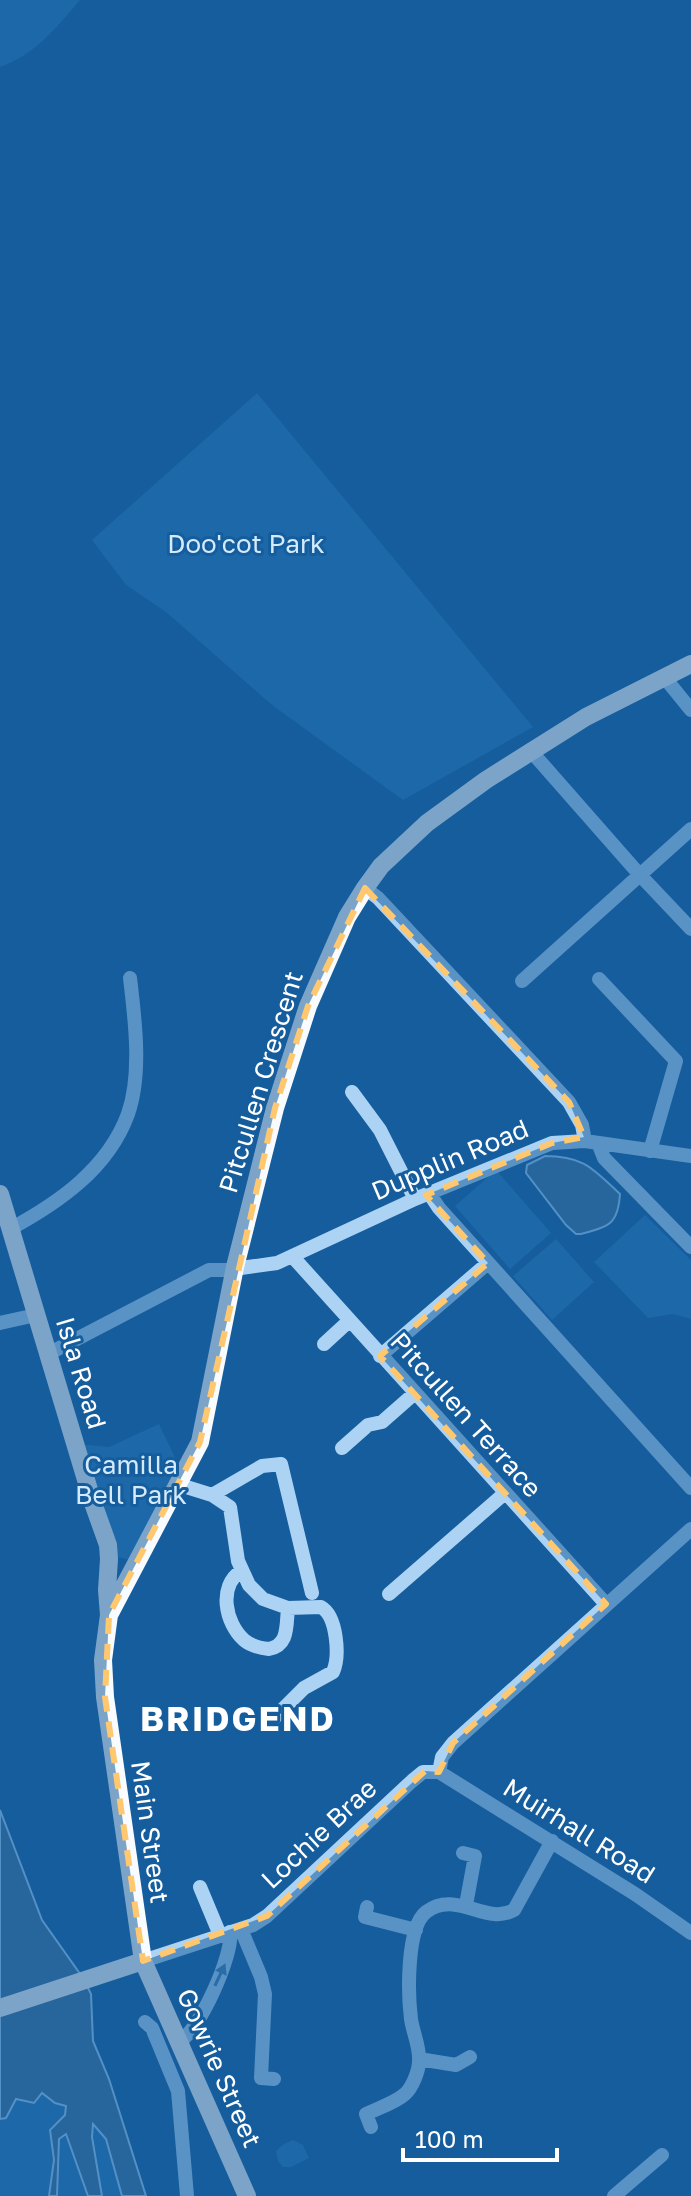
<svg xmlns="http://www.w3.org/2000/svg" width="691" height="2196" viewBox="0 0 691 2196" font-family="'Golos Text',sans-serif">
	<rect width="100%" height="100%" fill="#155d9d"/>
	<path fill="#2476b9" d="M 0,0 L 80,0 C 57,27 35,55 0,67 Z
		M 257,393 L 533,727 L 403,800 L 272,705 L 166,612 L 126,585 L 92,540 Z
		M 496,1170 L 551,1233 L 510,1269 L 455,1206 Z
		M 645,1215 L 691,1260 L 691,1319 L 673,1314 L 648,1318 L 594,1262 Z
		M 556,1239 L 594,1282 L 552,1320 L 513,1276 Z
		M 159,1424 L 180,1468 L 130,1560 L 114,1556 L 79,1444 L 109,1447 Z
		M 42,2093 L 55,2103 L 66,2106 L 65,2115 L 50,2130 L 54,2174 L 49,2196 L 0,2196 L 0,2119 L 6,2118 L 16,2099 L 25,2100 Z
		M 92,2123 L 106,2139 L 122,2196 L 102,2196 L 92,2137 Z
		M 67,2134 L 88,2196 L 57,2196 L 59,2138 Z
		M 293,2140 L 303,2145 L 309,2158 L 291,2167 L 283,2167 L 278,2161 L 276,2151 L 284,2144 Z"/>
	<path fill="#3d709d" stroke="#9ecff6" stroke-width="2" d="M 545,1156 C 584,1156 593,1169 620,1194 C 618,1224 610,1226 581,1234 L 576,1234 L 566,1225 L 526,1173 L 527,1165 Z
		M 0,1810 L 42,1920 L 83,1978 L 91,1994 L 93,2041 L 109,2079 L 146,2196 L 122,2196 L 106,2139 L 93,2124 L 92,2137 L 102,2196 L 88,2196 L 66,2134 L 59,2139 L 57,2196 L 49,2196 L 54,2160 L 50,2130 L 65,2115 L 66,2106 L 55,2103 L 42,2093 L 34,2103 L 16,2099 L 6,2118 L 0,2119 Z"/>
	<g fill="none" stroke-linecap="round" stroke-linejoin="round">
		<path stroke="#acd3f3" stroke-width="14" d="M 665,678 L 691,710
			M 530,750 L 639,874 L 691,929
			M 365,888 L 378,898 L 569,1102 L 582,1125 L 585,1141
			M 599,979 L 676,1061 L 650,1151
			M 522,981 L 691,829
			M 352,1092 L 380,1130 L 415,1199
			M 598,1143 L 604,1158 L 691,1247
			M 429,1193 L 439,1208 L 691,1488
			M 10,1229 C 58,1203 108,1169 128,1114 C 142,1074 135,1020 130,978
			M 292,1256 L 606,1604
			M 0,1323 L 36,1315
			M 324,1344 L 349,1321
			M 48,1354 L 209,1270 L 227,1270 L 277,1263 L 415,1199 L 552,1143 L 585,1141 L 691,1156
			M 380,1356 L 488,1263
			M 342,1448 L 368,1425 L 382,1422 L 415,1393
			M 180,1485 L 212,1495 L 230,1507 L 238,1561 L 249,1585 L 263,1599 L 288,1608 L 321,1607 C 337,1616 340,1656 333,1672 L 304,1688 L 271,1721
			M 212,1495 L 262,1466 L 281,1464 L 312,1593
			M 241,1571 C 218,1586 225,1623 244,1640 C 251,1646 260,1648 269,1649 C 289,1645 286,1626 288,1608
			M 389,1594 L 505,1493
			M 439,1772 L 442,1757 L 453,1743 L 691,1529
			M 439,1772 L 635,1894 L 691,1933
			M 463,1853 L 475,1856 L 466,1905
			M 200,1887 L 220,1935
			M 367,1907 L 365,1917 L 416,1930
			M 241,1929 L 261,1977 L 265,1994 L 261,2078 L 274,2079
			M 143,1961 L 253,1925 L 267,1916 L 412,1781 L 423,1772 L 439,1772
			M 145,2022 L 152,2028 L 178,2091 L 187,2196
			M 180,2041 C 199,2031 234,1954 230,1932
			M 419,2059 L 456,2065 L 470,2057
			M 371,2127 L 366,2114 C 378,2108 395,2103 405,2094 C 412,2088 419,2071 419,2061 C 420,2047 413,2033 411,2019 C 408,1995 406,1928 426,1912 C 456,1889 486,1926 514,1910 L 552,1841
			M 614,2196 L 662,2155"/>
		<path stroke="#f8fbff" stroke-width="18" d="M 0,1194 L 93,1503 L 108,1545 L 109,1559 L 107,1590 L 109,1615 L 103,1660 L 105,1697 L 143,1961 L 247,2196
			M 109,1615 L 200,1442 L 235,1267 L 275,1108 L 308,1006 L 347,917 L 365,888 L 381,866 L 427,823 L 486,780 L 586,717 L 691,664
			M 0,2008 L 143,1961"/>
	</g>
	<defs><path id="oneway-solid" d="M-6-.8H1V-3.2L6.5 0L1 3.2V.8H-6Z" transform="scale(2)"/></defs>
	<use fill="#4280b7" href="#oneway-solid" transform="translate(220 1975) rotate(-65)"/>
	<path d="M0 0H691V2196H0ZM 365,888 L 569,1102 L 584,1137 L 552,1143 L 426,1195 L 488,1263 L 380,1356 L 606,1604 L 453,1743 L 439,1772 L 425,1771 L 267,1916 L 143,1961 L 105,1697 L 109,1615 L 200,1442 L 275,1108 L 308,1006 Z" fill="#155d9d" fill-opacity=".55" fill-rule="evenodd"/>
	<path fill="none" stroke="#ffc76e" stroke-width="6" stroke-dasharray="16 10" stroke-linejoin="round" d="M 365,888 L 569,1102 L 584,1137 L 552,1143 L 426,1195 L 488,1263 L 380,1356 L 606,1604 L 453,1743 L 439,1772 L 425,1771 L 267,1916 L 143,1961 L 105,1697 L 109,1615 L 200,1442 L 275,1108 L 308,1006 Z"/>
	<g text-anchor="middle" stroke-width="6" stroke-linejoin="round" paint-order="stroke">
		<g font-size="26" fill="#d4eafd" stroke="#155d9d">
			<text x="246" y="553">Doo'cot Park</text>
			<text x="131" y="1474">Camilla<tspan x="131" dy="30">Bell Park</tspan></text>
		</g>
		<g font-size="26" fill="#fff" stroke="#155d9d">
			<text transform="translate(261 1082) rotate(-73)" y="9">Pitcullen Crescent</text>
			<text transform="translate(450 1160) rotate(-23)" y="9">Dupplin Road</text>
			<text transform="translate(81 1373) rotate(73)" y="9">Isla Road</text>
			<text transform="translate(466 1415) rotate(48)" y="9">Pitcullen Terrace</text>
			<text transform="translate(579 1831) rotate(32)" y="9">Muirhall Road</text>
			<text transform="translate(150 1832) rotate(82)" y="9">Main Street</text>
			<text transform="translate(319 1834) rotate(-43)" y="9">Lochie Brae</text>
			<text transform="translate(219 2068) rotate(66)" y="9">Gowrie Street</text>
		</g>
		<g font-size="34" font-weight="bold" letter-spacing="2" fill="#fff" stroke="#155d9d">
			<text x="238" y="1731">BRIDGEND</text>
		</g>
	</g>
	<path d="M403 2148v12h154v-12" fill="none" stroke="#ffffff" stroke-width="4"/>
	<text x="415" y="2148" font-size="24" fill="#ffffff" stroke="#155d9d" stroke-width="6" paint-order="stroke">100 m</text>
</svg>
